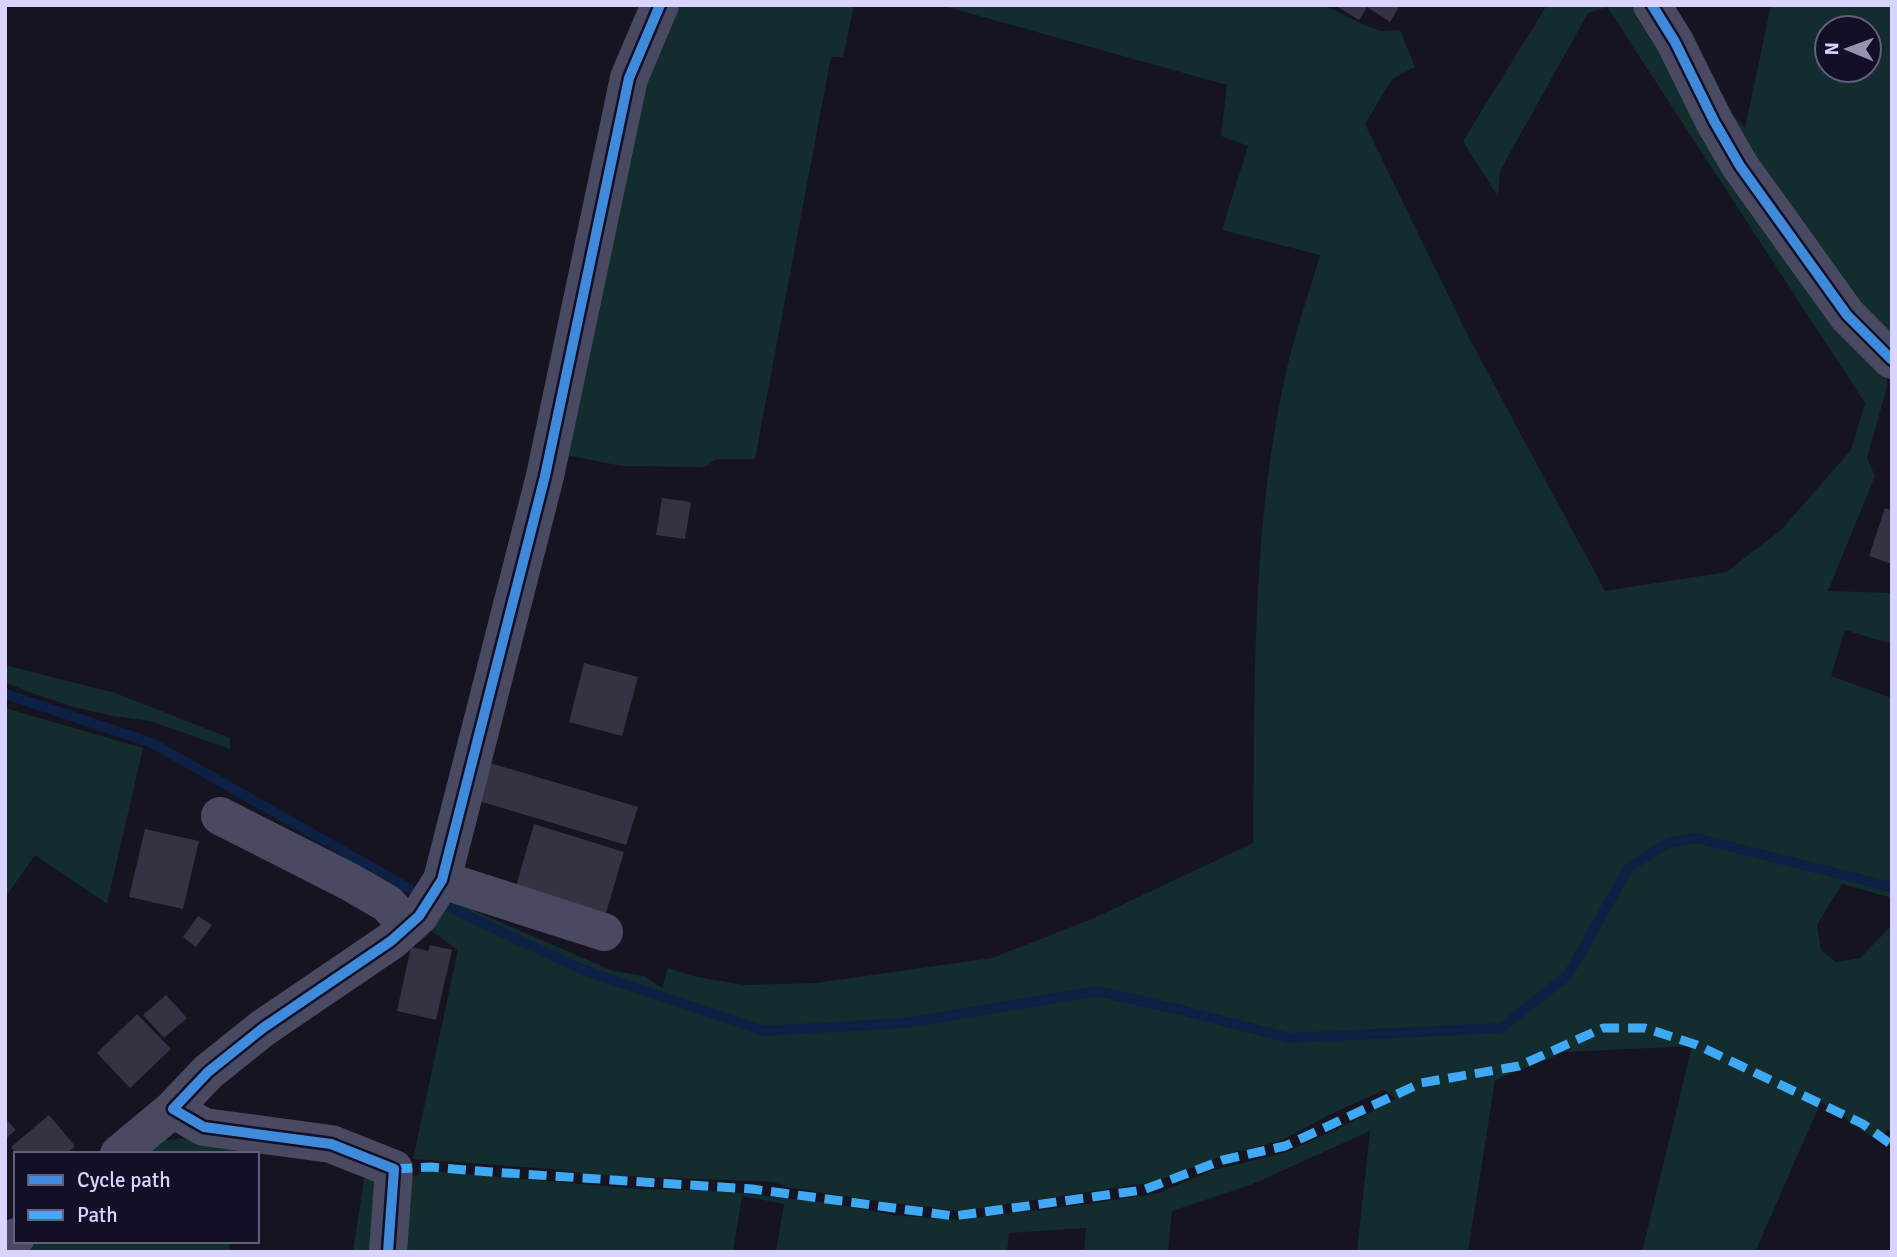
<svg xmlns="http://www.w3.org/2000/svg" width="1897" height="1257" viewBox="0 0 1897 1257" font-family="Signika,sans-serif">
	<rect width="100%" height="100%" fill="#161421"/>
	<path fill="#132c2d" fill-rule="evenodd" d="M 670,5 L 854,5 L 843,57 L 831,57 L 755,459 L 717,459 L 705,467 L 622,466 L 565,455 L 622,146 Z
		M 940,5 L 1326,6 L 1362,24 L 1381,31 L 1400,30 L 1415,67 L 1392,79 L 1365,124 L 1467,334 L 1605,591 L 1726,572 L 1781,530 L 1851,450 L 1865,403 L 1607,7 L 1588,13 L 1500,171 L 1498,197 L 1463,141 L 1547,5 L 1641,5 L 1887,367 L 1887,387 L 1867,458 L 1875,476 L 1828,591 L 1892,593 L 1892,644 L 1845,630 L 1831,676 L 1892,698 L 1892,898 L 1842,884 L 1817,925 L 1821,950 L 1836,962 L 1860,958 L 1892,925 L 1892,1133 L 1887,1129 L 1879,1142 L 1821,1102 L 1755,1252 L 1642,1252 L 1692,1046 L 1565,1052 L 1495,1080 L 1468,1252 L 1357,1252 L 1370,1131 L 1253,1184 L 1172,1211 L 1168,1252 L 1084,1252 L 1086,1228 L 1009,1233 L 1007,1252 L 776,1252 L 784,1204 L 742,1196 L 733,1252 L 401,1252 L 410,1178 L 427,1171 L 640,1189 L 721,1191 L 829,1203 L 894,1215 L 958,1220 L 1088,1204 L 1159,1193 L 1213,1170 L 1284,1153 L 1331,1132 L 1396,1099 L 1384,1090 L 1331,1114 L 1280,1141 L 1224,1155 L 1177,1174 L 1147,1183 L 961,1211 L 869,1200 L 786,1187 L 774,1182 L 597,1175 L 551,1169 L 413,1159 L 458,950 L 430,930 L 453,893 L 477,912 L 613,971 L 644,976 L 662,988 L 668,968 L 697,977 L 745,985 L 816,983 L 992,958 L 1092,919 L 1253,843 C 1255,685 1251,523 1287,368 C 1296,330 1309,293 1320,255 L 1222,230 L 1248,146 L 1221,136 L 1227,85 Z
		M 1674,5 L 1734,116 L 1745,128 L 1771,5 L 1892,5 L 1892,346 L 1746,156 ZM 1827,28 L 1869,28 L 1869,70 L 1827,70 Z
		M 5,665 L 115,693 L 230,738 L 230,749 L 150,721 L 113,716 L 77,708 L 26,691 L 5,682 Z
		M 5,708 L 143,748 L 107,904 L 35,855 L 5,898 Z
		M 190,1138 L 240,1149 L 239,1154 L 135,1154 L 153,1141 Z
		M 365,1172 L 375,1181 L 381,1252 L 353,1252 Z
		M 25,1241 L 230,1241 L 229,1252 L 12,1252 Z"/>
	<g fill="none" stroke-linecap="round" stroke-linejoin="round">
		<path stroke="#0d2144" stroke-width="10" d="M 5,694 L 152,743 L 414,891 L 581,969 L 763,1031 L 904,1023 L 1096,991 L 1181,1010 L 1289,1038 L 1501,1028 L 1568,975 L 1629,867 L 1668,843 L 1696,838 L 1892,887"/>
	</g>
	<path fill="#343243" d="M 1340,5 L 1400,5 L 1390,22 L 1367,7 L 1359,20 L 1338,7 Z
		M 662,498 L 691,502 L 685,539 L 656,535 Z
		M 1885,508 L 1892,511 L 1892,564 L 1869,556 Z
		M 584,663 L 638,677 L 622,736 L 569,722 Z
		M 490,763 L 638,807 L 626,845 L 479,801 Z
		M 534,824 L 624,852 L 606,913 L 516,886 Z
		M 145,829 L 199,841 L 183,909 L 129,897 Z
		M 198,916 L 212,925 L 196,947 L 183,937 Z
		M 430,945 L 452,950 L 436,1020 L 397,1011 L 411,947 L 428,951 Z
		M 166,995 L 187,1018 L 164,1038 L 143,1015 Z
		M 137,1014 L 171,1049 L 130,1088 L 97,1053 Z
		M 49,1115 L 75,1146 L 66,1154 L 17,1154 L 11,1147 Z
		M 5,1118 L 16,1130 L 5,1139 Z"/>
	<g fill="none" stroke-linecap="round" stroke-linejoin="round">
		<path stroke="#4a4962" stroke-width="38" d="M 1652,5 L 1675,42 L 1714,121 L 1740,166 L 1847,315 L 1892,360
			M 220,816 L 350,882 L 388,904 L 407,926
			M 442,880 L 604,932
			M 119,1154 L 173,1109
			M 5,1246 L 16,1237
			M 388,1252 L 394,1169 L 331,1144 L 204,1127 L 173,1109 L 208,1072 L 263,1028 L 391,941 L 419,916 L 442,880 L 545,476 L 629,78 L 660,5"/>
		<path stroke="#3fa9f5" stroke-width="9" stroke-dasharray="18 9" stroke-linecap="butt" d="M 394,1169 L 431,1167 L 491,1172 L 752,1189 L 954,1216 L 1143,1190 L 1223,1160 L 1285,1146 L 1421,1083 L 1519,1066 L 1603,1028 L 1645,1028 L 1697,1045 L 1863,1124 L 1892,1145"/>
		<defs>
			<path id="cycleway" d="M 1652,5 L 1675,42 L 1714,121 L 1740,166 L 1847,315 L 1892,360
				M 388,1252 L 394,1169 L 331,1144 L 204,1127 L 173,1109 L 208,1072 L 263,1028 L 391,941 L 419,916 L 442,880 L 545,476 L 629,78 L 660,5"/>
		</defs>
		<use href="#cycleway" stroke="#130f26" stroke-width="15"/>
		<use href="#cycleway" stroke="#408adc" stroke-width="10"/>
	</g>
	<rect width="1897" height="1257" fill="none" stroke="#d9d4ff" stroke-width="14"/>
	<rect x="14" y="1152" width="245" height="91" fill="#130f26" stroke="#625e7d" stroke-width="2"/>
	<rect x="28" y="1175" width="35" height="10" fill="#408adc" stroke="#625e7d" stroke-width="2"/>
	<text x="77" y="1187" font-size="21" fill="#d9d4ff">Cycle path</text>
	<rect x="28" y="1210" width="35" height="10" fill="#3fa9f5" stroke="#625e7d" stroke-width="2"/>
	<text x="77" y="1222" font-size="21" fill="#d9d4ff">Path</text>
	<g transform="translate(1848 49) rotate(271)"><circle r="33" fill="#130f26" stroke="#625e7d" stroke-width="2"/>
	<path d="M0-5L12 26L0 18L-12 26Z" fill="#9591b1"/>
	<text y="-10" font-size="19" font-weight="bold" text-anchor="middle" fill="#d9d4ff">N</text>
	</g>
</svg>
